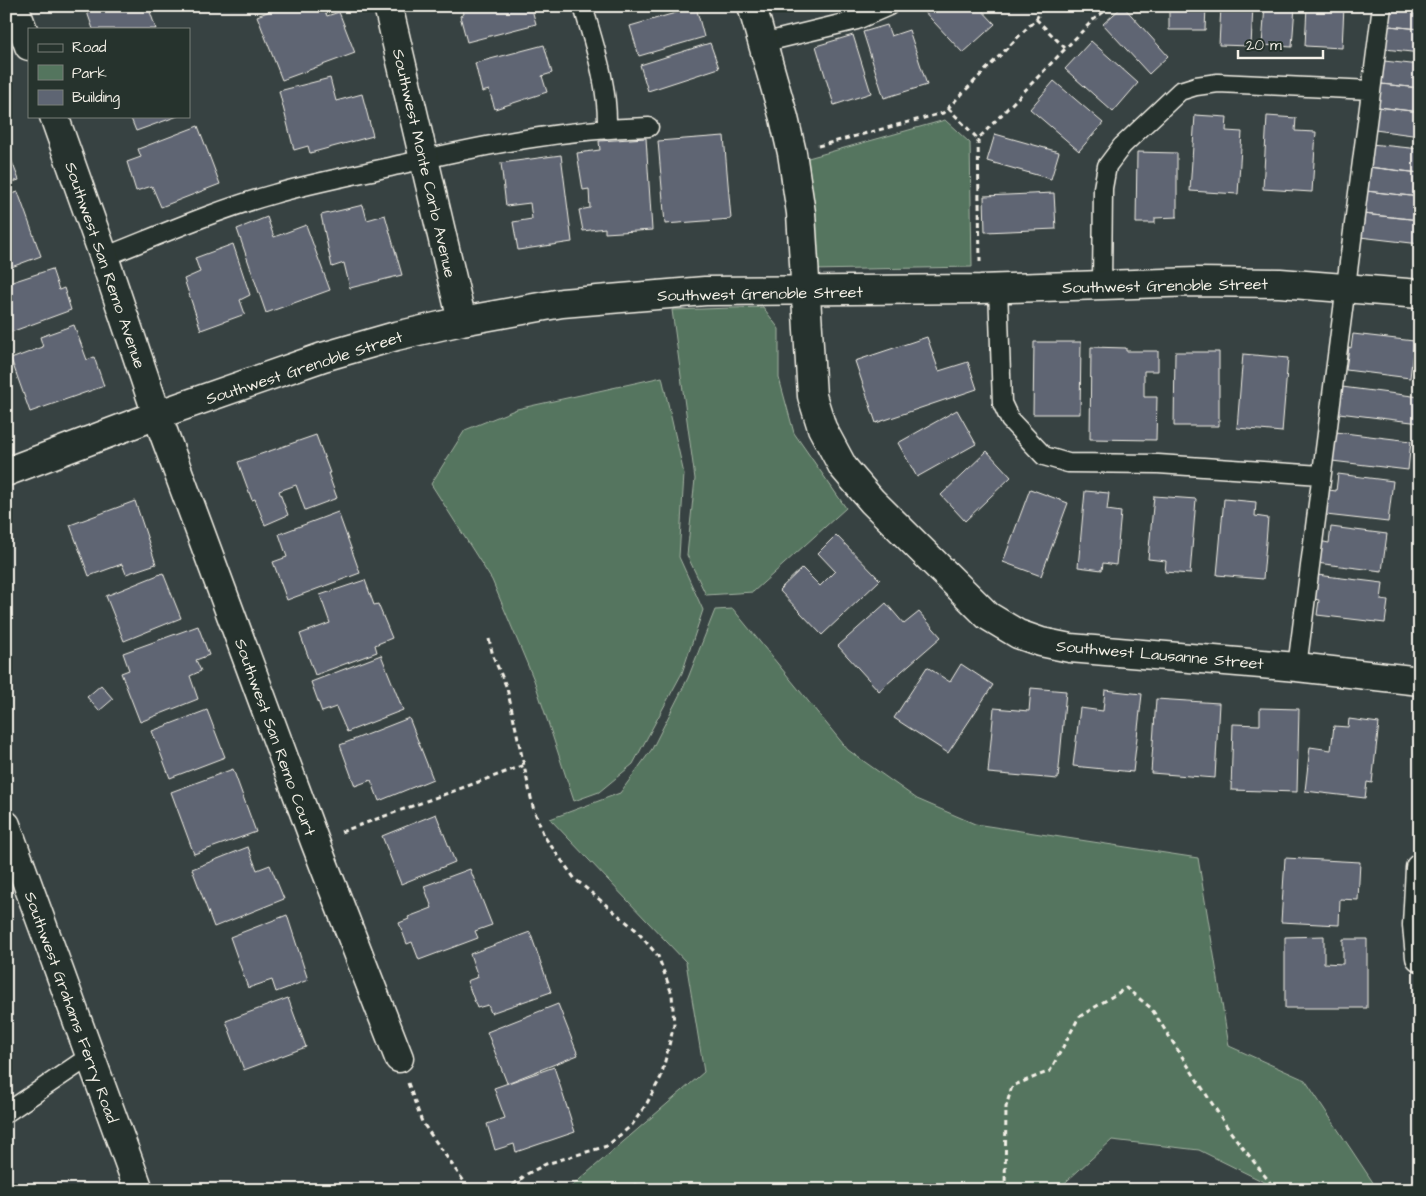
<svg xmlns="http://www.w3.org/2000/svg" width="1426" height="1196" viewBox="0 0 1426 1196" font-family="'Architects Daughter',sans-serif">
	<rect width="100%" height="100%" fill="#374242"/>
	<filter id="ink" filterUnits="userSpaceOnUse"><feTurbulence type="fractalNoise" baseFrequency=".02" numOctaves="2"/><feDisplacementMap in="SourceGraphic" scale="10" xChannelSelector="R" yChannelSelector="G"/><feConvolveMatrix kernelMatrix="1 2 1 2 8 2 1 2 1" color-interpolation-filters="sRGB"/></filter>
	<g filter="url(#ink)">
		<path fill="#54755e" stroke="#a4b3a3" d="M 945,120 L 970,143 L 972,267 L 811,270 L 801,160 Z
			M 763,307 L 779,329 L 779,378 L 794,433 L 846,508 L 753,592 L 706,595 L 687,555 L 695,479 L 672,310 Z
			M 662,377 L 684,474 L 679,557 L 703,610 L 682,673 L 633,764 L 599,792 L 574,801 L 534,680 L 492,580 L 431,484 L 465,430 L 517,409 Z
			M 733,609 L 848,750 L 917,799 L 975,824 L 1198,858 L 1229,1046 L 1305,1080 L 1378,1190 L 1273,1190 L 1270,1185 L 1199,1150 L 1112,1140 L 1057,1190 L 559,1190 L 572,1186 L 704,1072 L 686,962 L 550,819 L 620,793 L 652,749 L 688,678 L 715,610 Z"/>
		<path fill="#5e6573" stroke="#f4f1e8" d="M 94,6 L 148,6 L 156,29 L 93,29 L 86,9 Z
			M 283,6 L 323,6 L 327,16 L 339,12 L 355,53 L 282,80 L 257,16 Z
			M 462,6 L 531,6 L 536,24 L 467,42 L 460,16 L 464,14 Z
			M 623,6 L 647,6 L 625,12 Z
			M 919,6 L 978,6 L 995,24 L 963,53 Z
			M 1123,6 L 1168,56 L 1149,74 L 1103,24 Z
			M 1169,6 L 1206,6 L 1205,30 L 1169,30 Z
			M 1221,6 L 1253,6 L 1251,46 L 1219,45 Z
			M 1265,6 L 1295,6 L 1292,47 L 1262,45 Z
			M 1307,6 L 1344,6 L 1342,48 L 1305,46 Z
			M 1391,6 L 1420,6 L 1420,29 L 1389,26 Z
			M 696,7 L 704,37 L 639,56 L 630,26 Z
			M 887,25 L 891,36 L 909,30 L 927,85 L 884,98 L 863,32 Z
			M 1389,26 L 1420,29 L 1420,53 L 1385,49 Z
			M 853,35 L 871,93 L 834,105 L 816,46 Z
			M 1091,41 L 1138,83 L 1113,112 L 1065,69 Z
			M 710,43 L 719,68 L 648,91 L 640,65 Z
			M 544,45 L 552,73 L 542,76 L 547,92 L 495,109 L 489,90 L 482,92 L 475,63 Z
			M 1384,61 L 1420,65 L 1420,88 L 1381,84 Z
			M 330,78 L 336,101 L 362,94 L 373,136 L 310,153 L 308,146 L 294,150 L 279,91 Z
			M 1054,81 L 1103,123 L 1079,151 L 1030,109 Z
			M 1381,84 L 1420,88 L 1420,112 L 1378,107 Z
			M 1378,107 L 1420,112 L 1420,136 L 1375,130 Z
			M 1195,115 L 1227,117 L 1226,131 L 1242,132 L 1238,194 L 1190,191 Z
			M 130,116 L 178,116 L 136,131 Z
			M 1267,116 L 1296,118 L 1295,131 L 1316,132 L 1312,192 L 1263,189 Z
			M 198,126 L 220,184 L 161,207 L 152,186 L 136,191 L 127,162 L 141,157 L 138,149 Z
			M 995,134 L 1059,152 L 1051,179 L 987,161 Z
			M 724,136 L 731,219 L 665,224 L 658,141 Z
			M 646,138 L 652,230 L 605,233 L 605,228 L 583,231 L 579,210 L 590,208 L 589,189 L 583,190 L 577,153 L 600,150 L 599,141 Z
			M 1371,144 L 1420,149 L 1420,173 L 1368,167 Z
			M 6,146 L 19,180 L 6,184 Z
			M 1137,152 L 1177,153 L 1177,217 L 1155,218 L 1155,223 L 1136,223 Z
			M 561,155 L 572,242 L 518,250 L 513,222 L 532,219 L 530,203 L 506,206 L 501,163 Z
			M 1368,167 L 1420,173 L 1420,197 L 1366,191 Z
			M 1366,191 L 1420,197 L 1420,220 L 1363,214 Z
			M 18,192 L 41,256 L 6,269 L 6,196 Z
			M 1054,193 L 1056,229 L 985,232 L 984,196 Z
			M 363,205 L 367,220 L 385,215 L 402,275 L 350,288 L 344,263 L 332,267 L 321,215 Z
			M 1363,214 L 1420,220 L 1420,244 L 1360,237 Z
			M 267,217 L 274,237 L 306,225 L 330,290 L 266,313 L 237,229 Z
			M 233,244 L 250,295 L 240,300 L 245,314 L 201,330 L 184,279 L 200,272 L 195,258 Z
			M 52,269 L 59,290 L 64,288 L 71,310 L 11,332 L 6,317 L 6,284 Z
			M 74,325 L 87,360 L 94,357 L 104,386 L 30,412 L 11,359 L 43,347 L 40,337 Z
			M 1353,334 L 1414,341 L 1410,378 L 1346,370 L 1349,347 L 1351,348 Z
			M 927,337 L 939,371 L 968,362 L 977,389 L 876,423 L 855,361 Z
			M 1034,342 L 1081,342 L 1080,414 L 1033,414 Z
			M 1091,347 L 1126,348 L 1126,351 L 1158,351 L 1158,371 L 1144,371 L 1144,397 L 1157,397 L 1156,440 L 1090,439 Z
			M 1175,352 L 1219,352 L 1219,426 L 1174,426 Z
			M 1243,354 L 1288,358 L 1282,432 L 1237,428 Z
			M 1342,387 L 1420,397 L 1420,423 L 1339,413 Z
			M 957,410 L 976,444 L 917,477 L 898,443 Z
			M 1336,432 L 1411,441 L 1408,470 L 1332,461 Z
			M 316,435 L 330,473 L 328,473 L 337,498 L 305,510 L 296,485 L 279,491 L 288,515 L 265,525 L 255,499 L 252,500 L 238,462 Z
			M 987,451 L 1011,477 L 965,521 L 941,495 Z
			M 1338,474 L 1393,481 L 1388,522 L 1326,515 L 1329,490 L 1336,491 Z
			M 1030,489 L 1068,503 L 1041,576 L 1003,562 Z
			M 1085,491 L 1109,493 L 1107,510 L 1121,512 L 1116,565 L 1103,563 L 1102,570 L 1078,567 Z
			M 1154,496 L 1196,499 L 1190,574 L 1165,572 L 1166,561 L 1148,559 Z
			M 1224,499 L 1256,502 L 1255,516 L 1268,518 L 1263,579 L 1217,575 Z
			M 135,501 L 156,564 L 126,574 L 122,564 L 89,576 L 70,525 Z
			M 338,512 L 360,573 L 287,600 L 273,562 L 287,557 L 279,534 Z
			M 1331,527 L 1387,534 L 1382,571 L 1316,563 L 1319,541 L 1329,543 Z
			M 836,535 L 880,580 L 822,635 L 779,590 L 802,568 L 820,586 L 835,571 L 818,553 Z
			M 163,573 L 181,618 L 124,641 L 106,596 Z
			M 1317,575 L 1383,583 L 1381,600 L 1388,601 L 1385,623 L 1317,615 L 1319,600 L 1314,599 Z
			M 365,580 L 374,605 L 378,604 L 392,638 L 375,645 L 377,652 L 315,675 L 300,634 L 330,623 L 320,595 Z
			M 886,603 L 904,624 L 919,612 L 941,637 L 879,691 L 838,646 Z
			M 198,626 L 209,655 L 196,660 L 201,671 L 190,676 L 198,699 L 140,722 L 121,673 L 129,670 L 123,653 Z
			M 381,655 L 403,710 L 347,732 L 336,707 L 322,712 L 311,682 Z
			M 961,664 L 993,685 L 948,753 L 894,718 L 927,667 L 950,682 Z
			M 101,685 L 113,699 L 99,711 L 87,697 Z
			M 1031,688 L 1066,691 L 1058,779 L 988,773 L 994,708 L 1029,711 Z
			M 1105,690 L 1142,694 L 1133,772 L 1073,766 L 1080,708 L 1103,711 Z
			M 1156,699 L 1219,703 L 1215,778 L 1151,773 Z
			M 1260,708 L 1299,709 L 1297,792 L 1231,790 L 1233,724 L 1260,725 Z
			M 207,710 L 225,757 L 170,778 L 152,731 Z
			M 409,718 L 433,779 L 379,801 L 371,780 L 355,786 L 340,745 Z
			M 1349,719 L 1379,723 L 1372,783 L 1367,782 L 1365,798 L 1305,791 L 1310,747 L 1331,750 L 1334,726 L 1348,727 Z
			M 233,769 L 256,832 L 194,854 L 171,792 Z
			M 436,814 L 455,862 L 401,884 L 382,836 Z
			M 248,847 L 257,870 L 270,865 L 284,899 L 214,927 L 192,869 Z
			M 1285,858 L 1360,862 L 1358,900 L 1340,899 L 1339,925 L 1281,922 Z
			M 470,869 L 492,925 L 475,931 L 478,938 L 419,960 L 412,942 L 407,944 L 399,923 L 409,919 L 408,917 L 432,908 L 424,886 Z
			M 287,915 L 308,980 L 276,992 L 272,980 L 248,988 L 230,937 Z
			M 530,932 L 551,992 L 491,1013 L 488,1005 L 477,1008 L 467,981 L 478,977 L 470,954 Z
			M 1324,936 L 1324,963 L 1343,964 L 1343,939 L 1367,939 L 1367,1008 L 1285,1008 L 1285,937 Z
			M 288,998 L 306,1047 L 244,1070 L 226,1021 Z
			M 558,1004 L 578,1055 L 507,1083 L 487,1032 Z
			M 554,1067 L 575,1132 L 516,1152 L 514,1144 L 495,1150 L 487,1124 L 505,1118 L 494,1088 Z"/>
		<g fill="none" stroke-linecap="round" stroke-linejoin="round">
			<defs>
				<path id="lane" d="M 583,6 C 595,48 608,84 607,128
					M 762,43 L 857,20 L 889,6
					M 104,257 C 160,235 216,210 274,194 C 316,182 360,174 403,164 C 484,145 565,129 649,127
					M 1102,285 L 1103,188 L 1107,166 L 1122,146 L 1180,91 L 1196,86 L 1218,83 L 1371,90
					M 998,288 L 1002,403 L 1010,420 L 1044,456 L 1068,463 L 1158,464 L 1321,475
					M 1297,667 L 1382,6
					M 6,1113 L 90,1056"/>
				<path id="street" d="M 14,6 L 29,46
					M 388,6 L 462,321
					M 752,6 L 784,118 L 792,153 L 801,213 L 812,396 L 822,428 L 843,467 L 872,501 L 988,616 L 1018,634 L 1041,642 L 1070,648 L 1297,667 L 1420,681
					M 54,116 L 104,257 L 157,415 L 315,842 L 399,1058
					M 6,472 L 157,415 L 323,357 L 396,336 L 462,321 L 562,303 L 705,291 L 980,289 L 1196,282 L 1280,283 L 1420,294
					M 1420,868 L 1417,925 L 1420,957"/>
				<path id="secondary" d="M 6,825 L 139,1190"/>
			</defs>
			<use href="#lane" stroke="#f4f1e8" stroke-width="21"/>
			<use href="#street" stroke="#f4f1e8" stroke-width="31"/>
			<use href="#secondary" stroke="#f4f1e8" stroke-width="31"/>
			<path stroke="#f4f1e8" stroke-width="3" stroke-dasharray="5 4" stroke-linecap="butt" d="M 1036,19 L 1066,49
				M 948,108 L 978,139
				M 818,146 L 943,113 L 1036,19 L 1044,6
				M 980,262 L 978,139 L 1093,20 L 1111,6
				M 489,639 L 493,656 L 507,688 L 533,807 L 544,836 L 575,879 L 636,930 L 658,956 L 672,994 L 674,1025 L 661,1077 L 647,1103 L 632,1125 L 607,1146 L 546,1164 L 527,1174 L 507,1190
				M 341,832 L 525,765
				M 408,1083 L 422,1122 L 470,1190
				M 628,1190 L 632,1184 L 649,1190
				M 1005,1190 L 1006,1107 L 1012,1086 L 1050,1071 L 1079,1017 L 1126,988 L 1151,1008 L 1229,1130 L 1276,1190"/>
			<use href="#lane" stroke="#26332d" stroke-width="18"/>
			<use href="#street" stroke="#26332d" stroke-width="28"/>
			<use href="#secondary" stroke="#26332d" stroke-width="28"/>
		</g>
	</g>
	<g text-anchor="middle" stroke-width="4.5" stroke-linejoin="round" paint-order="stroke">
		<g font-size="16" fill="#f4f1e8" stroke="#26332d">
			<text transform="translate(425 163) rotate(77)" y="6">Southwest Monte Carlo Avenue</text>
			<text transform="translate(106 265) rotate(71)" y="6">Southwest San Remo Avenue</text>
			<text transform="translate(1165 285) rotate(-1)" y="6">Southwest Grenoble Street</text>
			<text transform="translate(760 293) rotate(-1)" y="6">Southwest Grenoble Street</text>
			<text transform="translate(304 367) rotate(-18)" y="6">Southwest Grenoble Street</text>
			<text transform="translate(1160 654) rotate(5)" y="6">Southwest Lausanne Street</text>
			<text transform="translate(276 737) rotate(70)" y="6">Southwest San Remo Court</text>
			<text transform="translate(72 1007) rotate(70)" y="6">Southwest Grahams Ferry Road</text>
		</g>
	</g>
	<rect width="1426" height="1196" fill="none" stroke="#26332d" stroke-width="25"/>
	<rect x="12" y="12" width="1401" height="1171" fill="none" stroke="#f4f1e8" stroke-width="2" filter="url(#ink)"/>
	<rect x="28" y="28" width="162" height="90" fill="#26332d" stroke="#787f78"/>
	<rect x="38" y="44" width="25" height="8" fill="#26332d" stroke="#787f78"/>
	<text x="72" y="52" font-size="15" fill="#f4f1e8">Road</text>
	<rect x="38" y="65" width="25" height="15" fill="#54755e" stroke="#787f78"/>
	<text x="72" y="78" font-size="15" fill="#f4f1e8">Park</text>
	<rect x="38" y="90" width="25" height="15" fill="#5e6573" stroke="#787f78"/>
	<text x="72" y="102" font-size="15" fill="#f4f1e8">Building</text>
	<path d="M1238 50v8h85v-8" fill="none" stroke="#f4f1e8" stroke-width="2.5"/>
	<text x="1246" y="50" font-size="15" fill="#f4f1e8" stroke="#26332d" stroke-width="4" paint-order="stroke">20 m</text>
</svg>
